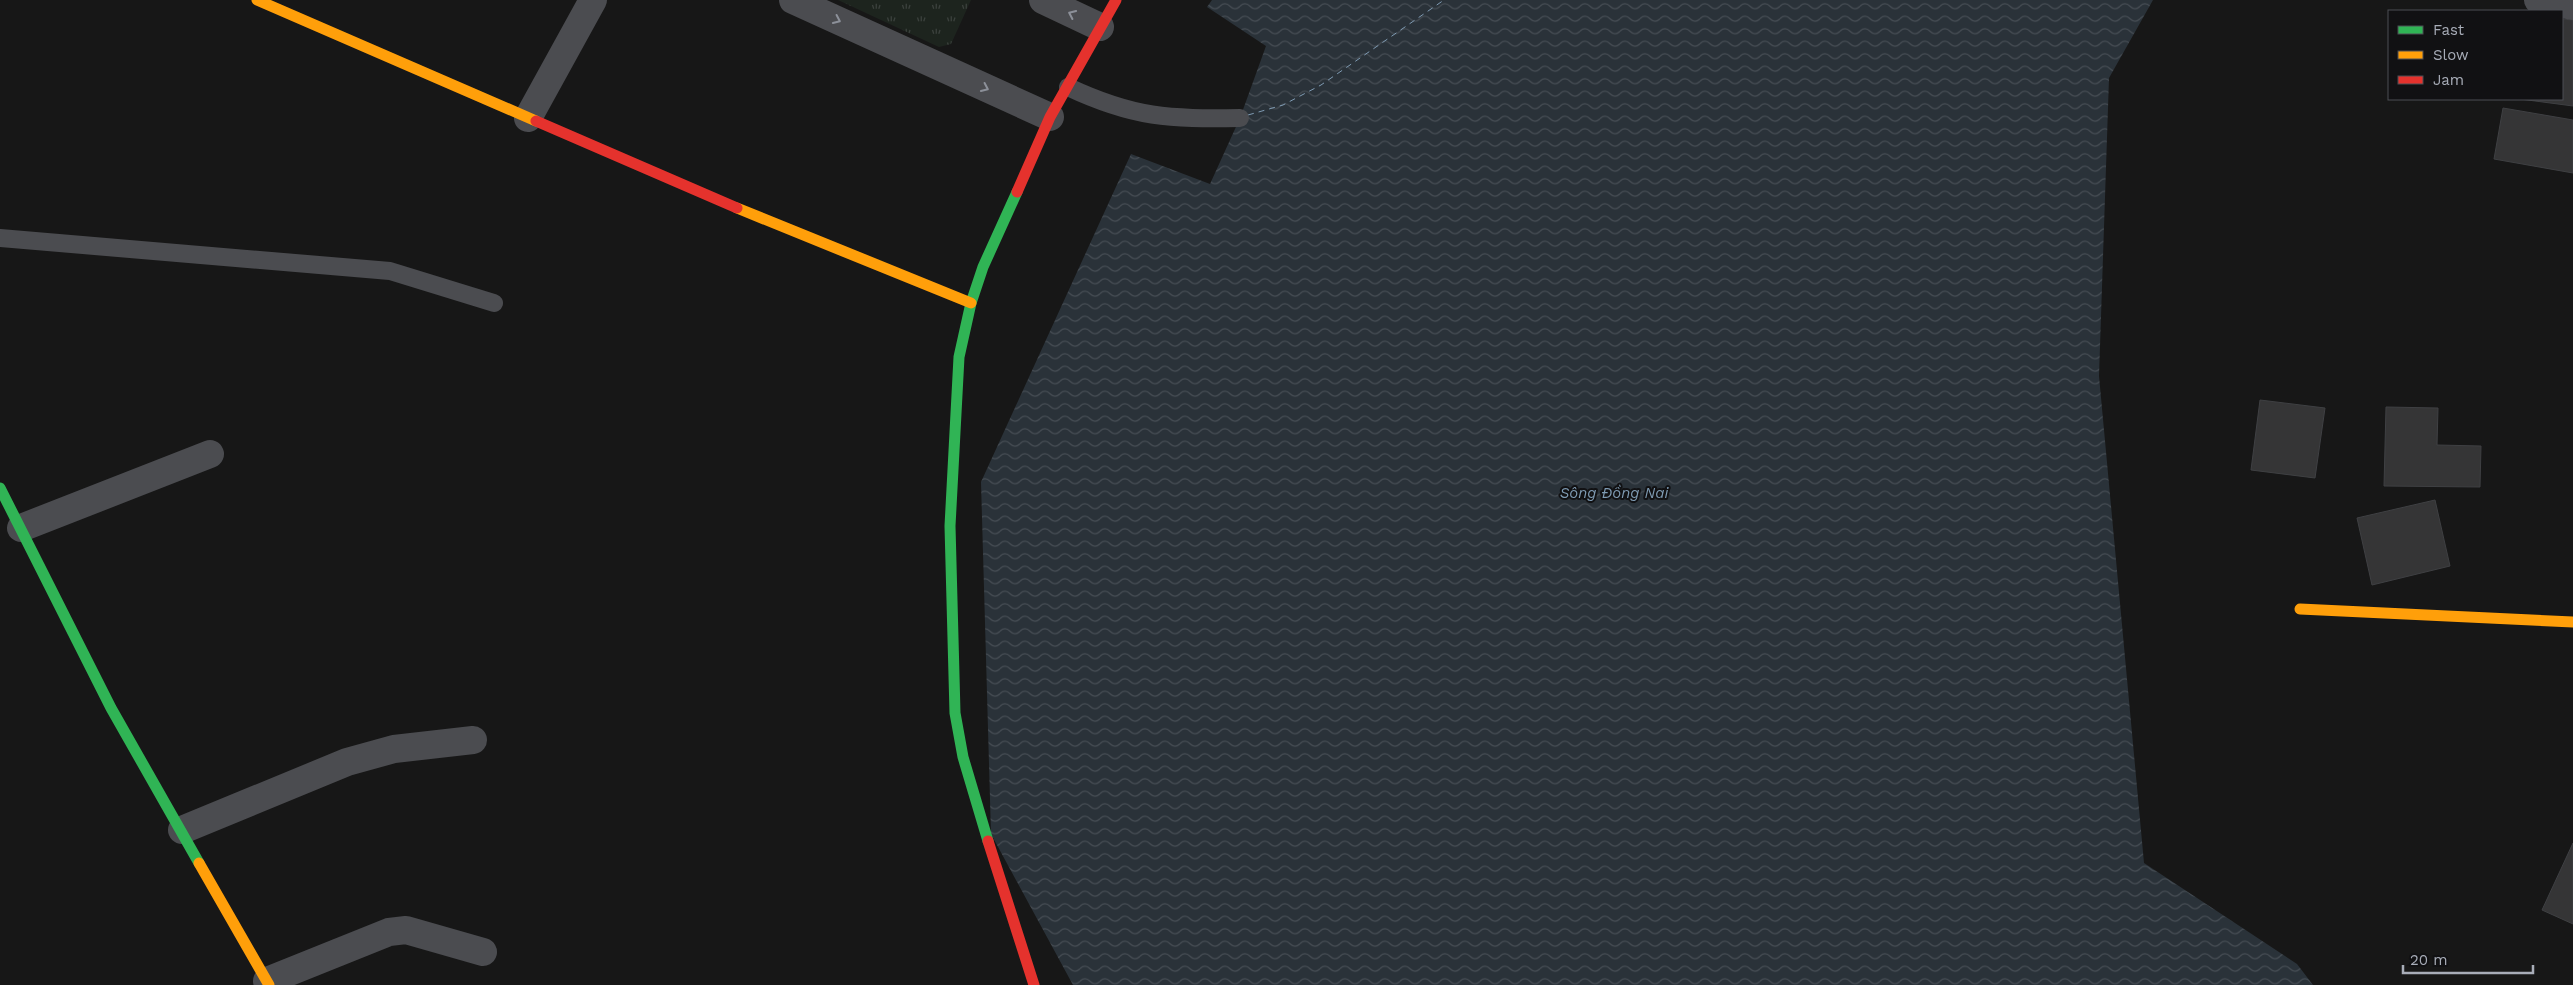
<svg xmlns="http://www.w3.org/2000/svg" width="2573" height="985" viewBox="0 0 2573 985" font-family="'Work Sans',sans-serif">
	<defs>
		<pattern id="park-tufts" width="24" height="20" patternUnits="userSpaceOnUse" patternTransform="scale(1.25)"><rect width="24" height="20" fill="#1d241e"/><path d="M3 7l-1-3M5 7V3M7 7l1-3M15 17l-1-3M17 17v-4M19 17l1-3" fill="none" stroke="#3b413d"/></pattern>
		<pattern id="water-waves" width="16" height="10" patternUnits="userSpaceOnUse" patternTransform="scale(1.25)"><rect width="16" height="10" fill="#2a3239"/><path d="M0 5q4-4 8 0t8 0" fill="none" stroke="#464d54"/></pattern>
	</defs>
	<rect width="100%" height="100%" fill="#171717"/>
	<path fill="url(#park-tufts)" d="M 838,0 L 971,0 L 951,44 L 939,47 Z"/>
	<path fill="url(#water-waves)" d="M 1212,0 L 2153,0 L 2109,78 L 2099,376 L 2144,863 L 2297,964 L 2313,985 L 1073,985 L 991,834 L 981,482 L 1131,154 L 1210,184 L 1240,118 L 1266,46 L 1207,7 Z"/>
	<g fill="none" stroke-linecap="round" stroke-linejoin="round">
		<path stroke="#7f9bb3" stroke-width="1" stroke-dasharray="6 5" stroke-linecap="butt" d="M 1248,115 L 1283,105 L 1321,85 L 1444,0"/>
	</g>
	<path fill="#353536" stroke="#3f4043" d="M 2562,19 L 2573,20 L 2573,106 L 2520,99 L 2562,99 Z
		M 2503,108 L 2573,120 L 2573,173 L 2494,159 Z
		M 2260,400 L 2325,408 L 2315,478 L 2251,470 Z
		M 2386,407 L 2438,408 L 2437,445 L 2481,446 L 2480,487 L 2384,486 Z
		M 2435,500 L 2450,566 L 2372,585 L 2357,518 Z
		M 2573,843 L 2573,924 L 2542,910 Z"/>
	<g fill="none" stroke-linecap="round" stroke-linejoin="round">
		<path stroke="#4b4c50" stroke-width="18" d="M 1068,87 C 1134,118 1169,119 1240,118
			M 0,238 L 390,271 L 494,303"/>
		<path stroke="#4b4c50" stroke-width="28" d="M 793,0 L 1050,117
			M 1043,0 L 1100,27
			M 2538,0 L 2573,6
			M 528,118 L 593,0
			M 21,528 L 210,454
			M 182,830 L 347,762 L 394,749 L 473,740
			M 267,981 L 389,932 L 406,930 L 483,952"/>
		<path stroke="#30b455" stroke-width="11" d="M 0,488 L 111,708 L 199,863
			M 988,841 L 963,757 L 955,713 L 950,526 L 959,357 L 971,303 L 983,267 L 1017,192"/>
		<path stroke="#ff9f0a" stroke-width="11" d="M 257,0 L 536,121
			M 737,208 L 971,303
			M 2300,609 L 2573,622
			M 199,863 L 269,985"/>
		<path stroke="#e5322d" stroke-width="11" d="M 536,121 L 737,208
			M 1017,192 L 1050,117 L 1116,0
			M 988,841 L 1034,985"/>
	</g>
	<defs><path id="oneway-chevron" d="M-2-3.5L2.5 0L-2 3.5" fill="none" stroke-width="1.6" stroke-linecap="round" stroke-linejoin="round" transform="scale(1.25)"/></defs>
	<g stroke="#8c9099">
		<use href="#oneway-chevron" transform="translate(1072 14) rotate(-155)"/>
		<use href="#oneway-chevron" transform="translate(837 20) rotate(25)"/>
		<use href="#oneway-chevron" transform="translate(985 88) rotate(25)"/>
	</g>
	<g text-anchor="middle" stroke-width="4" stroke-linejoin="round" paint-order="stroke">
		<g font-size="15" font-style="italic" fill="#7f9bb3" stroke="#111113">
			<text x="1614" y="498">Sông Đồng Nai</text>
		</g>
	</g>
	<rect x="2388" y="10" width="175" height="90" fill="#111113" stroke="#4d4f55"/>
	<rect x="2398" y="26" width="25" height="8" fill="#30b455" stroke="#4d4f55"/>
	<text x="2433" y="35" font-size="15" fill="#a8adb8">Fast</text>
	<rect x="2398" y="51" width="25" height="8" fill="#ff9f0a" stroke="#4d4f55"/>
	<text x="2433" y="60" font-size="15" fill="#a8adb8">Slow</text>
	<rect x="2398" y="76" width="25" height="8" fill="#e5322d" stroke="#4d4f55"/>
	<text x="2433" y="85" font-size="15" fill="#a8adb8">Jam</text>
	<path d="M2403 965v8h130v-8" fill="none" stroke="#a8adb8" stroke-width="2.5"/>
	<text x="2410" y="965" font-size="15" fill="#a8adb8" stroke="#111113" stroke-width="4" paint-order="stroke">20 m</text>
</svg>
